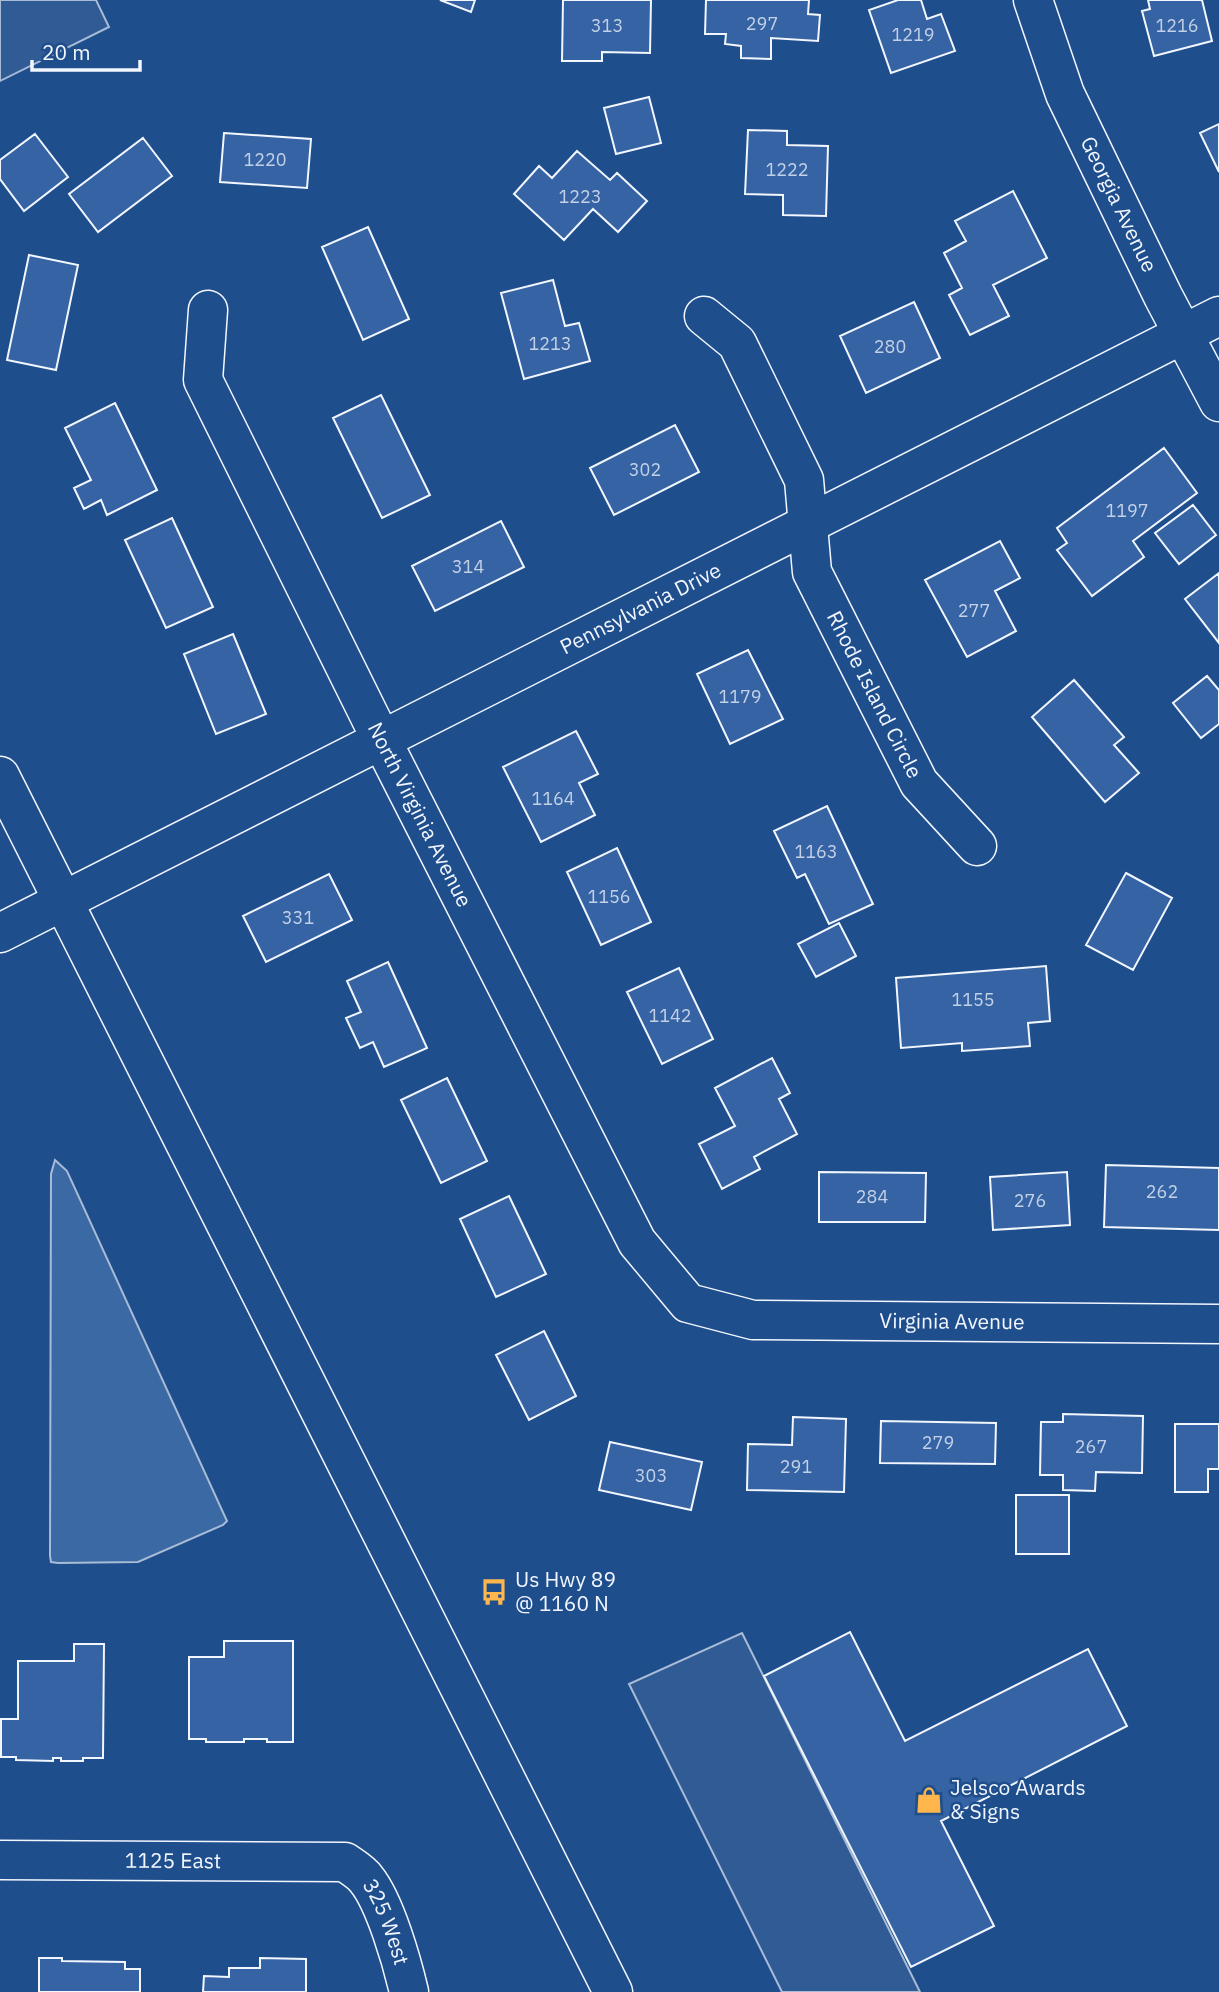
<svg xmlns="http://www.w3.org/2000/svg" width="1219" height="1992" viewBox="0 0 1219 1992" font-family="'IBM Plex Sans',sans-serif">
	<rect width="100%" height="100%" fill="#1f4e8c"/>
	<path fill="#305b95" stroke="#a8bbd7" stroke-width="2" d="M 0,0 L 96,0 L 109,27 L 0,81 Z
		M 742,1633 L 920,1992 L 782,1992 L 629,1684 Z"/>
	<path fill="#3b69a3" stroke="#a8bbd7" stroke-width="2" d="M 55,1160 L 67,1171 L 227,1521 L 223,1525 L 138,1562 L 58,1563 L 51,1562 L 50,1556 L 51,1174 Z"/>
	<path fill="#3563a3" stroke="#f2f6ff" stroke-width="2" d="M 440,0 L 475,0 L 471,12 Z
		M 563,0 L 651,0 L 650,53 L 602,52 L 602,61 L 562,61 Z
		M 706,0 L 809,0 L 808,14 L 820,15 L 818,41 L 771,38 L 771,59 L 741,58 L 741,46 L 725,44 L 726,34 L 705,34 Z
		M 898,0 L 921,0 L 927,19 L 941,14 L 955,51 L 891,73 L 869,10 Z
		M 1148,0 L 1202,0 L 1212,41 L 1154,56 L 1142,11 L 1150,9 Z
		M 649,97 L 661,143 L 616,154 L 604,108 Z
		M 1219,124 L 1219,172 L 1200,133 Z
		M 748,130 L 787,131 L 787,145 L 828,146 L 826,216 L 783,215 L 783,195 L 745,194 Z
		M 224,133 L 311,139 L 307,188 L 220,182 Z
		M 35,134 L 68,177 L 24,211 L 0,179 L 0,160 Z
		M 143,138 L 172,176 L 98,232 L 69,194 Z
		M 577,151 L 610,180 L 617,173 L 647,201 L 618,232 L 593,209 L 564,240 L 514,194 L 539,166 L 552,178 Z
		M 1013,191 L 1047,258 L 993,285 L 1009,316 L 970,335 L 949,295 L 962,288 L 944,253 L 966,241 L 955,221 Z
		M 368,227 L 409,319 L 363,340 L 322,247 Z
		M 29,255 L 78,265 L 56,370 L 7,360 Z
		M 553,280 L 565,326 L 579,323 L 590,361 L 524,379 L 501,293 Z
		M 914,302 L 940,358 L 866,393 L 840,336 Z
		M 381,395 L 430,495 L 382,518 L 333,418 Z
		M 115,403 L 157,490 L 107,515 L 101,500 L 84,509 L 74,488 L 91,480 L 65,428 Z
		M 675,425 L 699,472 L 614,515 L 590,468 Z
		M 1164,448 L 1197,493 L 1133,541 L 1144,557 L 1092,596 L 1057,550 L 1067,543 L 1057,528 Z
		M 1193,505 L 1216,535 L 1179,564 L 1155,533 Z
		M 172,518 L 213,607 L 166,628 L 125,540 Z
		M 501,521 L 524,567 L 435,611 L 412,566 Z
		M 1000,541 L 1020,578 L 995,591 L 1016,631 L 967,657 L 925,580 Z
		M 1219,573 L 1219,643 L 1185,599 Z
		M 233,634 L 266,714 L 216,734 L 184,654 Z
		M 748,650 L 783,719 L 730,744 L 697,674 Z
		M 1207,676 L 1219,690 L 1219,724 L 1201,738 L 1173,703 Z
		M 1074,680 L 1124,737 L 1114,745 L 1139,773 L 1105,802 L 1032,717 Z
		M 576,731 L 598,774 L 579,783 L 595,815 L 541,842 L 503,767 Z
		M 827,806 L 873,904 L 829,924 L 805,874 L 797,878 L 774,831 Z
		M 617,848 L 651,922 L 601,945 L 567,872 Z
		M 1126,873 L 1172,898 L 1133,970 L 1086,945 Z
		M 329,874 L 352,920 L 266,962 L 243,916 Z
		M 839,923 L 856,956 L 816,977 L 798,944 Z
		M 388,962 L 427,1048 L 384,1067 L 373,1042 L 360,1048 L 346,1018 L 361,1012 L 347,981 Z
		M 1046,966 L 1050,1021 L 1028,1023 L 1030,1046 L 962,1051 L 962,1043 L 901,1048 L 896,978 Z
		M 679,968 L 713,1039 L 662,1064 L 627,992 Z
		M 772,1058 L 790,1093 L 779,1099 L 797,1134 L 754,1157 L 760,1169 L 722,1189 L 699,1144 L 735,1126 L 715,1088 Z
		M 447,1078 L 487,1161 L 441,1183 L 401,1100 Z
		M 1106,1165 L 1219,1168 L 1219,1230 L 1104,1227 Z
		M 819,1172 L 926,1173 L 925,1222 L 819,1222 Z
		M 1067,1172 L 1070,1225 L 993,1230 L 990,1177 Z
		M 509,1196 L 546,1274 L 496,1297 L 460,1219 Z
		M 544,1331 L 576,1396 L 529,1420 L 496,1355 Z
		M 1063,1414 L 1143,1416 L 1142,1473 L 1096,1472 L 1095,1491 L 1063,1490 L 1063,1475 L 1040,1475 L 1041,1422 L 1063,1422 Z
		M 793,1417 L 846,1419 L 844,1492 L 747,1490 L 748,1444 L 792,1445 Z
		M 881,1421 L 996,1423 L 995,1464 L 880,1463 Z
		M 1175,1424 L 1219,1424 L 1219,1469 L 1208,1469 L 1208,1492 L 1175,1492 Z
		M 610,1442 L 702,1462 L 691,1510 L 599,1490 Z
		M 1016,1495 L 1069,1495 L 1069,1554 L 1016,1554 Z
		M 850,1632 L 905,1741 L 1088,1649 L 1127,1726 L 941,1821 L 994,1926 L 911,1967 L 764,1676 Z
		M 224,1641 L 293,1641 L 293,1742 L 267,1742 L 267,1739 L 244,1739 L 244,1742 L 206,1742 L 206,1739 L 189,1739 L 189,1657 L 224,1657 Z
		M 74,1644 L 104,1644 L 103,1758 L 83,1758 L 83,1761 L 61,1761 L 61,1758 L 53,1758 L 53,1761 L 16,1760 L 16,1757 L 1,1757 L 1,1719 L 18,1719 L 18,1661 L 74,1661 Z
		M 39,1958 L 62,1958 L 62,1961 L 125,1962 L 125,1969 L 140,1969 L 140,1992 L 39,1992 Z
		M 260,1958 L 306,1959 L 306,1992 L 203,1992 L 204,1976 L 229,1977 L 229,1968 L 260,1968 Z"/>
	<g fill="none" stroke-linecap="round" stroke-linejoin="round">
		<defs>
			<g id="minor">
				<path id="s1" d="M 1033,0 L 1065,94 L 1163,296 L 1219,402"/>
				<path id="s2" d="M 208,310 L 203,380 L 382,741 L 637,1242 L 688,1303 L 753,1320 L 1219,1324"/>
				<path id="s3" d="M 704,316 L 737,343 L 804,480 L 812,572 L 919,783 L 977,846"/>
				<path id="s4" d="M 0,933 L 1219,316"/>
				<path id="s5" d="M 0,1860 L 345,1862 C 352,1867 361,1872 366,1879 C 385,1902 402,1962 409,1992"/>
			</g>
			<path id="major" d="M 0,776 L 613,1992"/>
		</defs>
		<use href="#minor" stroke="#f2f6ff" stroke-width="41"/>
		<use href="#major" stroke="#f2f6ff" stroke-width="41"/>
		<use href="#minor" stroke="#1f4e8c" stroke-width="38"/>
		<use href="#major" stroke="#1f4e8c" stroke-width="38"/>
	</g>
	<defs>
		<symbol id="bus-bare" viewBox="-9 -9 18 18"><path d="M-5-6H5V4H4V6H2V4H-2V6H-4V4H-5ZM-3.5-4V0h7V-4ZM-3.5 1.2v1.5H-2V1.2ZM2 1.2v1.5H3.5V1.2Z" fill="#ffb74d" stroke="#1f4e8c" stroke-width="2.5" paint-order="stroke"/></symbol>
		<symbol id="shop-bare" viewBox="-9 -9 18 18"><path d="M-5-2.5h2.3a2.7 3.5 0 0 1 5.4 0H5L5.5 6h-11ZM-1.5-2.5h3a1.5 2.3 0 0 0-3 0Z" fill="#ffb74d" stroke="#1f4e8c" stroke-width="2.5" paint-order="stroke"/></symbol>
	</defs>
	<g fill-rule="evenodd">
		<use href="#bus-bare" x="475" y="1573" width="38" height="38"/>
		<use href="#shop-bare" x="910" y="1781" width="38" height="38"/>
	</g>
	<g text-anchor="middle" stroke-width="5" stroke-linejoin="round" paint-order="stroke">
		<g font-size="18" fill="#c3d1e8">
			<text x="762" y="30">297</text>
			<text x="607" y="32">313</text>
			<text x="1177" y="32">1216</text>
			<text x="913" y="41">1219</text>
			<text x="265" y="166">1220</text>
			<text x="787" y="176">1222</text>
			<text x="580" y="203">1223</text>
			<text x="550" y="350">1213</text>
			<text x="890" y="353">280</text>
			<text x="645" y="476">302</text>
			<text x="1127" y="517">1197</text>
			<text x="468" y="573">314</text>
			<text x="974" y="617">277</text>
			<text x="740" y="703">1179</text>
			<text x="553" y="805">1164</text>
			<text x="816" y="858">1163</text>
			<text x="609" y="903">1156</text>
			<text x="298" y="924">331</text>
			<text x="973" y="1006">1155</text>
			<text x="670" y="1022">1142</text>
			<text x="1162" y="1198">262</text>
			<text x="872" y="1203">284</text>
			<text x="1030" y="1207">276</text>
			<text x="938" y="1449">279</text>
			<text x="1091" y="1453">267</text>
			<text x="796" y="1473">291</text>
			<text x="651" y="1482">303</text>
		</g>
		<g font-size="21" fill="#f2f6ff" stroke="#1f4e8c">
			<text dy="7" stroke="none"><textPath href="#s1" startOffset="222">Georgia Avenue</textPath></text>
			<text dy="7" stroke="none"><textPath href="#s4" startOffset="718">Pennsylvania Drive</textPath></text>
			<text dy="7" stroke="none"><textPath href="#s3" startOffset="425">Rhode Island Circle</textPath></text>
			<text dy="7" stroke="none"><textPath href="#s2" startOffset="556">North Virginia Avenue</textPath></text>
			<text dy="7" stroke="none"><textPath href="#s2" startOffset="1381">Virginia Avenue</textPath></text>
			<text dy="7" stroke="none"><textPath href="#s5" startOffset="173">1125 East</textPath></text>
			<text dy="7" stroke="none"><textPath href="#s5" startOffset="420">325 West</textPath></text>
		</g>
		<g font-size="21" fill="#f2f6ff" stroke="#1f4e8c" text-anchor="start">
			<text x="515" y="1587">Us Hwy 89<tspan x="515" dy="24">@ 1160 N</tspan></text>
			<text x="950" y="1795">Jelsco Awards<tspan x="950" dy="24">&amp; Signs</tspan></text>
		</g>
	</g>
	<path d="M32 60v10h108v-10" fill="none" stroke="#f2f6ff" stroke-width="3.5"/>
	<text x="42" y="60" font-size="21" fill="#f2f6ff" stroke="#1f4e8c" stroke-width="5" paint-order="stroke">20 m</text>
</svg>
